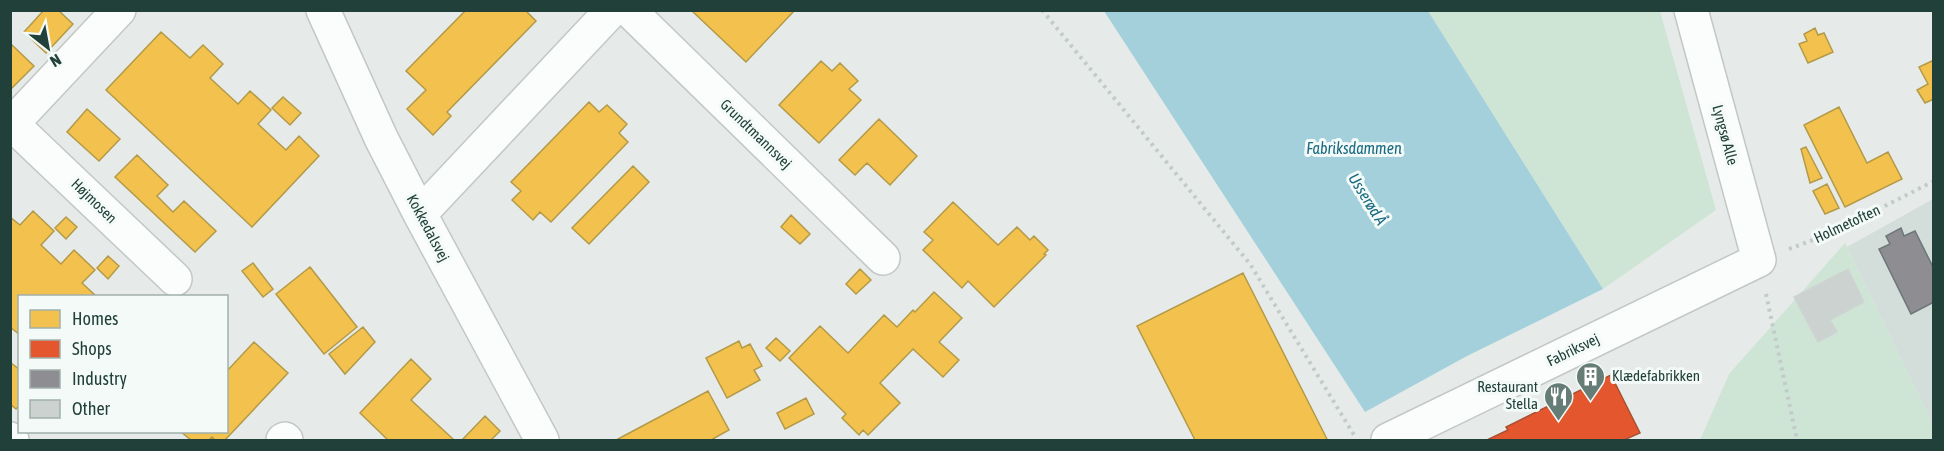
<svg xmlns="http://www.w3.org/2000/svg" width="1944" height="451" viewBox="0 0 1944 451" font-family="'Asap Condensed',sans-serif">
	<rect width="100%" height="100%" fill="#e6ebe9"/>
	<path fill="#d3ddd9" d="M 1933,199 L 1933,425 L 1847,247 Z"/>
	<path fill="#cee5d6" d="M 1428,11 L 1660,11 L 1716,210 L 1603,289 Z
		M 1845,243 L 1933,425 L 1933,440 L 1700,440 L 1729,374 Z"/>
	<path fill="#a4d0dc" d="M 1104,11 L 1428,11 L 1603,289 L 1467,356 L 1365,412 Z"/>
	<path fill="#f2c14e" stroke="#b39a48" stroke-width="1.5" d="M 44,10 L 58,10 L 73,24 L 46,53 L 24,32 Z
		M 466,10 L 525,10 L 536,21 L 447,112 L 451,116 L 433,135 L 407,109 L 426,90 L 406,71 Z
		M 691,10 L 795,10 L 746,62 Z
		M 1815,28 L 1818,35 L 1824,33 L 1833,52 L 1808,63 L 1799,44 L 1807,41 L 1804,34 Z
		M 161,32 L 190,58 L 203,45 L 223,64 L 210,78 L 238,104 L 250,91 L 271,110 L 258,124 L 286,150 L 299,136 L 319,156 L 252,227 L 106,90 Z
		M 12,45 L 34,66 L 10,90 L 10,46 Z
		M 1934,60 L 1934,99 L 1925,103 L 1917,90 L 1928,84 L 1919,67 Z
		M 821,61 L 832,71 L 840,63 L 858,81 L 849,89 L 861,100 L 819,143 L 779,105 Z
		M 283,97 L 301,113 L 290,125 L 272,108 Z
		M 589,102 L 599,112 L 607,105 L 627,124 L 619,133 L 628,142 L 551,222 L 540,212 L 533,220 L 512,200 L 521,191 L 511,182 Z
		M 1839,107 L 1867,163 L 1888,152 L 1902,179 L 1845,207 L 1804,125 Z
		M 87,109 L 120,139 L 99,161 L 67,132 Z
		M 879,119 L 917,156 L 890,185 L 867,163 L 855,175 L 839,160 Z
		M 1806,147 L 1822,178 L 1810,183 L 1801,149 Z
		M 137,155 L 168,185 L 157,196 L 173,212 L 184,201 L 216,231 L 195,252 L 115,177 Z
		M 633,166 L 649,182 L 589,244 L 572,228 Z
		M 1827,184 L 1839,208 L 1825,214 L 1813,191 Z
		M 953,202 L 998,245 L 1017,227 L 1030,240 L 1034,236 L 1048,250 L 1044,254 L 1046,255 L 994,307 L 968,281 L 962,288 L 923,250 L 933,240 L 924,232 Z
		M 33,211 L 54,231 L 41,245 L 61,264 L 74,250 L 95,270 L 82,283 L 96,296 L 20,296 L 20,335 L 10,327 L 10,217 L 20,225 Z
		M 791,215 L 810,234 L 800,244 L 781,227 Z
		M 66,217 L 77,227 L 66,239 L 55,228 Z
		M 108,256 L 119,266 L 108,279 L 97,268 Z
		M 253,263 L 273,289 L 263,297 L 242,271 Z
		M 310,267 L 357,327 L 324,354 L 276,294 Z
		M 860,269 L 871,280 L 856,294 L 846,284 Z
		M 1243,273 L 1327,439 L 1324,440 L 1195,440 L 1137,326 Z
		M 934,292 L 962,318 L 939,342 L 959,360 L 943,377 L 913,349 L 880,383 L 900,403 L 868,435 L 863,430 L 859,435 L 842,418 L 846,414 L 789,358 L 820,326 L 848,353 L 884,315 L 897,327 L 913,310 L 915,312 Z
		M 363,327 L 375,342 L 345,374 L 329,354 Z
		M 776,338 L 790,351 L 780,361 L 766,348 Z
		M 739,341 L 742,348 L 750,344 L 762,366 L 754,370 L 760,380 L 727,398 L 706,358 Z
		M 254,342 L 288,373 L 225,440 L 215,440 L 212,437 L 209,440 L 191,440 L 181,432 L 226,432 L 226,372 Z
		M 411,359 L 431,379 L 411,400 L 454,440 L 388,440 L 360,413 Z
		M 10,362 L 20,370 L 20,405 L 16,409 L 10,404 Z
		M 708,391 L 729,430 L 711,440 L 619,440 L 618,439 Z
		M 806,398 L 814,414 L 785,429 L 777,413 Z
		M 485,416 L 500,431 L 491,440 L 462,440 Z"/>
	<path fill="#e4572e" stroke="#aa5032" stroke-width="1.5" d="M 1611,375 L 1640,433 L 1624,440 L 1487,440 L 1508,430 L 1506,427 Z"/>
	<path fill="#8d8d92" stroke="#6d7678" stroke-width="1.5" d="M 1901,228 L 1904,236 L 1915,231 L 1934,269 L 1934,302 L 1911,314 L 1879,249 L 1890,244 L 1886,236 Z"/>
	<path fill="#ccd2d0" stroke="#ced4d2" stroke-width="1.5" d="M 1848,269 L 1864,302 L 1830,320 L 1837,332 L 1818,342 L 1794,297 Z"/>
	<g fill="none" stroke-linecap="round" stroke-linejoin="round">
		<defs>
			<path id="minor" d="M 323,10 L 381,138 L 420,214 L 542,440
				M 629,10 L 883,258
				M 12,124 L 175,279
				M 10,126 L 119,10
				M 420,214 L 612,10
				M 10,439 L 12,440
				M 283,440 L 285,439 L 286,440
				M 1388,440 L 1759,260 L 1691,10"/>
		</defs>
		<use href="#minor" stroke="#c3c8c6" stroke-width="36"/>
		<path stroke="#c2cbc9" stroke-width="4" stroke-dasharray="3 4.5" stroke-linecap="butt" d="M 1042,10 L 1250,264 L 1354,435
			M 1789,249 L 1834,232 L 1934,181
			M 1766,294 L 1797,440"/>
		<use href="#minor" stroke="#fbfcfc" stroke-width="33"/>
	</g>
	<defs>
		<symbol id="building-pin" viewBox="-11 -11 22 30"><path d="M0 17L-7.5 6A9.5 9.5 0 1 1 7.5 6Z" fill="#667c77" stroke="#f4faf7"/><path d="M-4-6H4V6H1V3H-1V6H-4ZM-2.5-4.3h1.7v1.8h-1.7ZM.8-4.3h1.7v1.8H.8ZM-2.5-1h1.7V.8h-1.7ZM.8-1h1.7V.8H.8Z" fill="#fff"/></symbol>
		<symbol id="restaurant-pin" viewBox="-11 -11 22 30"><path d="M0 17L-7.5 6A9.5 9.5 0 1 1 7.5 6Z" fill="#667c77" stroke="#f4faf7"/><path d="M-5-6h1v4h1v-4h1v4h1v-4h1v5L-1.5 .5V6h-2V.5L-5-1ZM5-6V6H3V1.5H1.5Q1.5-4 5-6Z" fill="#fff"/></symbol>
	</defs>
	<g fill-rule="evenodd">
		<use href="#building-pin" x="1574" y="360" width="33" height="45"/>
		<use href="#restaurant-pin" x="1542" y="380" width="33" height="45"/>
	</g>
	<g text-anchor="middle" stroke-width="6" stroke-linejoin="round" paint-order="stroke">
		<g font-size="15" fill="#21403a" stroke="#f4faf7">
			<text transform="translate(756 134) rotate(44)" y="5">Grundtmannsvej</text>
			<text transform="translate(1725 135) rotate(75)" y="5">Lyngsø Alle</text>
			<text transform="translate(94 201) rotate(44)" y="5">Højmosen</text>
			<text transform="translate(1847 224) rotate(-25)" y="5">Holmetoften</text>
			<text transform="translate(428 228) rotate(62)" y="5">Kokkedalsvej</text>
			<text transform="translate(1573 350) rotate(-26)" y="5">Fabriksvej</text>
		</g>
		<g font-size="15" fill="#21403a" stroke="#f4faf7" text-anchor="start">
			<text x="1612" y="381">Klædefabrikken</text>
			<text x="1538" y="392" text-anchor="end">Restaurant<tspan x="1538" dy="17">Stella</tspan></text>
		</g>
		<g font-size="16" font-style="italic" fill="#176981" stroke="#f4faf7">
			<text x="1354" y="154">Fabriksdammen</text>
			<text transform="translate(1368 199) rotate(58)" y="6">Usserød Å</text>
		</g>
	</g>
	<rect width="1944" height="451" fill="none" stroke="#21403a" stroke-width="24"/>
	<rect x="18" y="295" width="210" height="138" fill="#f4faf7" stroke="#a0b0ab" stroke-width="1.5"/>
	<rect x="30" y="310" width="30" height="18" fill="#f2c14e" stroke="#a0b0ab" stroke-width="1.5"/>
	<text x="72" y="325" font-size="18" fill="#21403a">Homes</text>
	<rect x="30" y="340" width="30" height="18" fill="#e4572e" stroke="#a0b0ab" stroke-width="1.5"/>
	<text x="72" y="355" font-size="18" fill="#21403a">Shops</text>
	<rect x="30" y="370" width="30" height="18" fill="#8d8d92" stroke="#a0b0ab" stroke-width="1.5"/>
	<text x="72" y="385" font-size="18" fill="#21403a">Industry</text>
	<rect x="30" y="400" width="30" height="18" fill="#ccd2d0" stroke="#a0b0ab" stroke-width="1.5"/>
	<text x="72" y="415" font-size="18" fill="#21403a">Other</text>
	<g transform="translate(48 48) rotate(149)" stroke="#f4faf7" stroke-width="4.5" paint-order="stroke">
	<path d="M0-4.5L10 22L0 15L-10 22Z" fill="#21403a"/>
	<text y="-9" font-size="16" font-weight="bold" text-anchor="middle" fill="#21403a">N</text>
	</g>
</svg>
